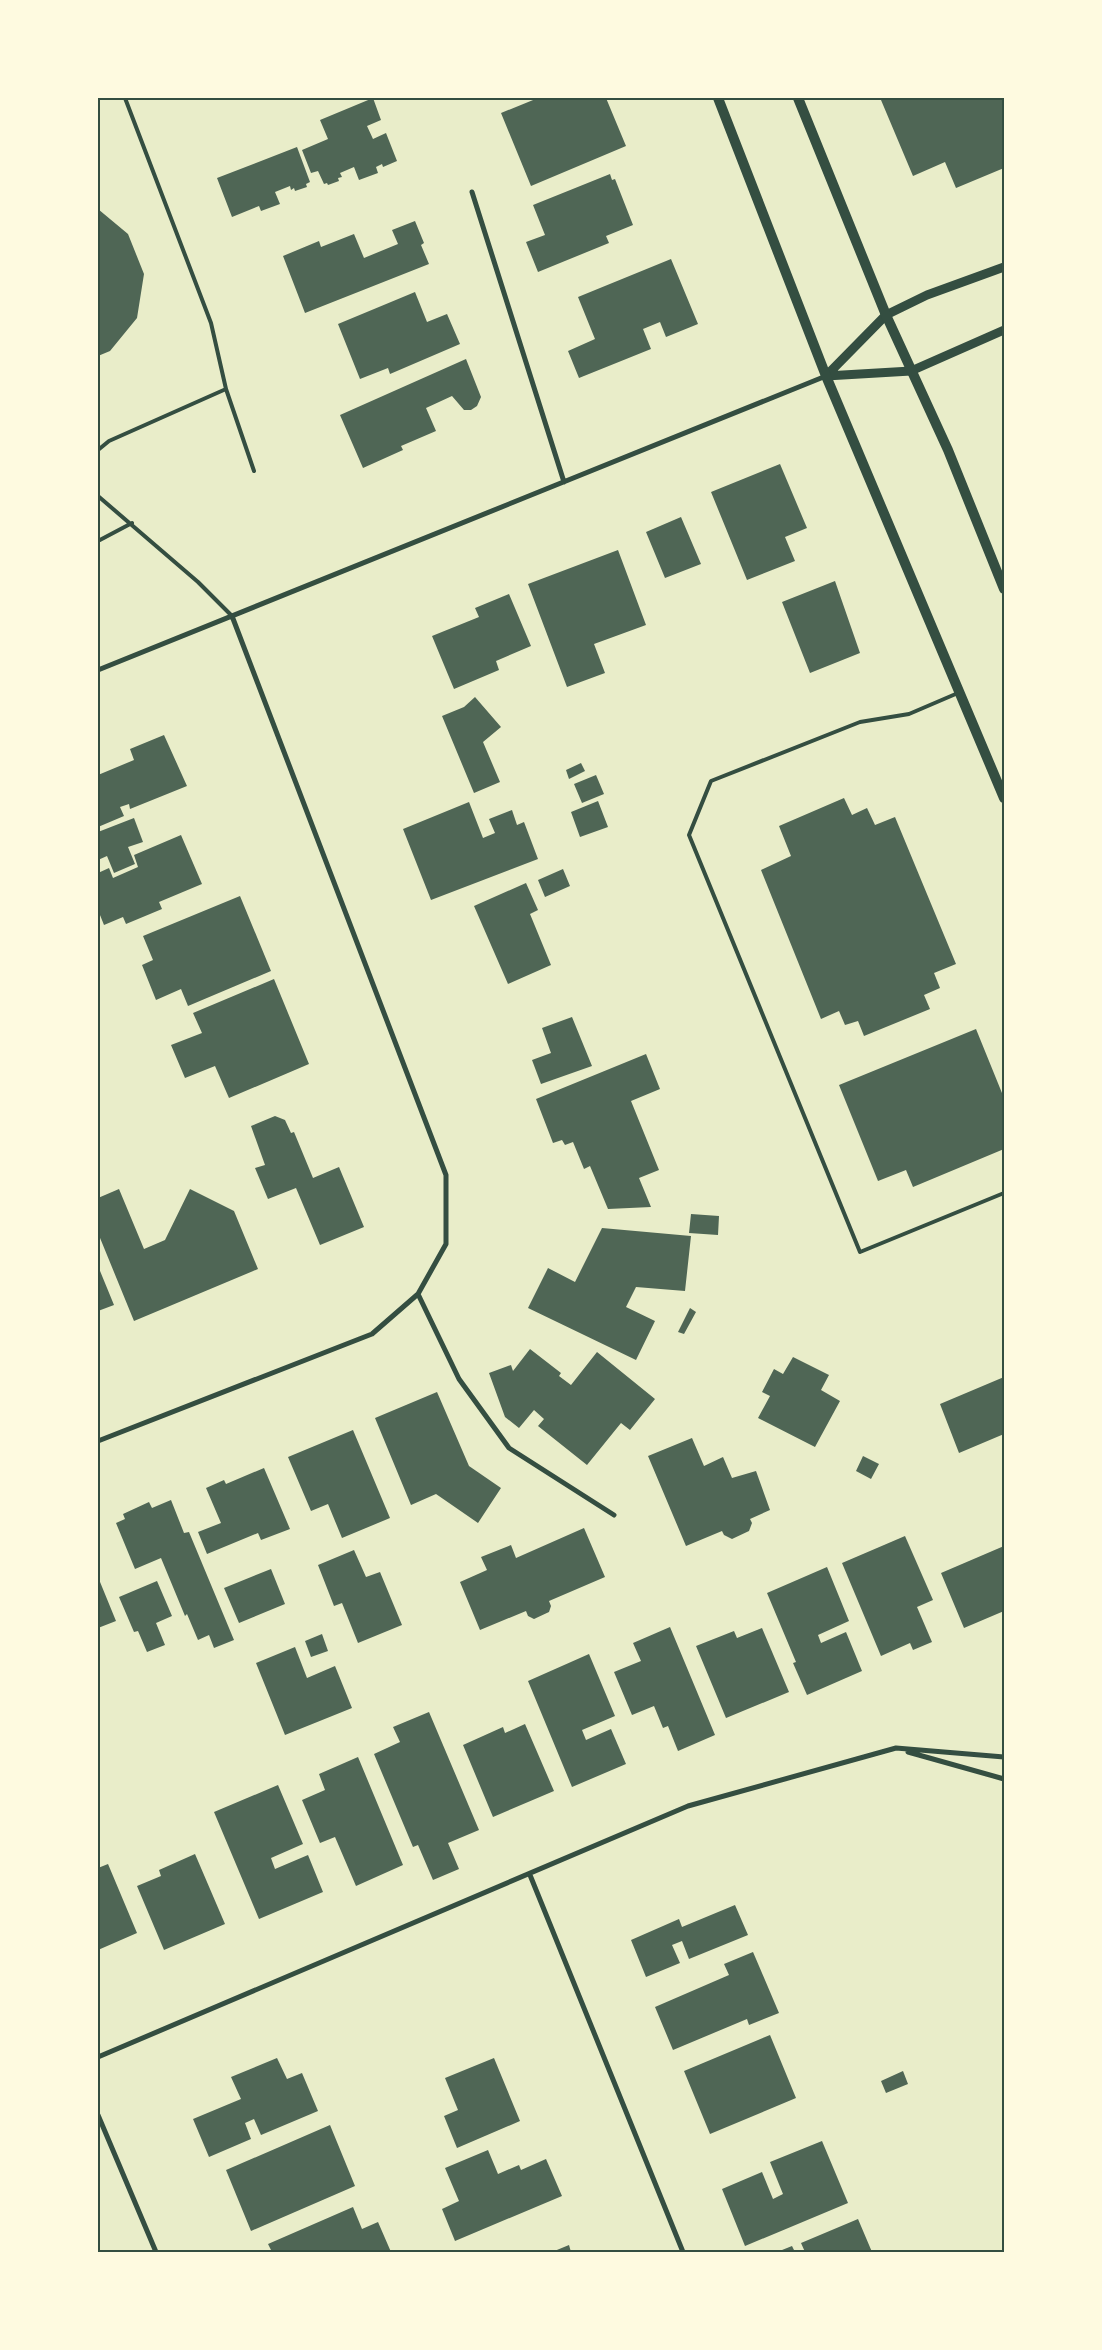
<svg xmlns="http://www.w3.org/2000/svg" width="1102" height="2350" viewBox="0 0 1102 2350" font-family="Signika,sans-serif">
	<rect width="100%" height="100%" fill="#e9edc9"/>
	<path fill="#4f6655" d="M 373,98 L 381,120 L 367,126 L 373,139 L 386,133 L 397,161 L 383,167 L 382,164 L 376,167 L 378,173 L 359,180 L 354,167 L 340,173 L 342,177 L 338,178 L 339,181 L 328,185 L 327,183 L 324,184 L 318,171 L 311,173 L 302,150 L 328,139 L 320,120 Z
		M 538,98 L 606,98 L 626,146 L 531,186 L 501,113 Z
		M 887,98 L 1004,98 L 1004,168 L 956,188 L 945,162 L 913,176 L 881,100 Z
		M 297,147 L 310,182 L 306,184 L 307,187 L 295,191 L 294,188 L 291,190 L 290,186 L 275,192 L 280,204 L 261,211 L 259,206 L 232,217 L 217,178 Z
		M 610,174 L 612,180 L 615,179 L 633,225 L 606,236 L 609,243 L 538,272 L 526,242 L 545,235 L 533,205 Z
		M 98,209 L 128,234 L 144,274 L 137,318 L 110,351 L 98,356 Z
		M 415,221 L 424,243 L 421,245 L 429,264 L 305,313 L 283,256 L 319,241 L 321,247 L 354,234 L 364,258 L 398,244 L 392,230 Z
		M 671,259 L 698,324 L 666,337 L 660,322 L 643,329 L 651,349 L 579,378 L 568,351 L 595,339 L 578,297 Z
		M 415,292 L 427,322 L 447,314 L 460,344 L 390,374 L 388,368 L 360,379 L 338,324 Z
		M 466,359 L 481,397 L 477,406 L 471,410 L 464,410 L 452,396 L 426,408 L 436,431 L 401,446 L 403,450 L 363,468 L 340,415 Z
		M 780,464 L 807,528 L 785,537 L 795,561 L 747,580 L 711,492 Z
		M 681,517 L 701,564 L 665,578 L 646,532 Z
		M 618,550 L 646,625 L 594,644 L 605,673 L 567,687 L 528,584 Z
		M 835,581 L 860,653 L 810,673 L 782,602 Z
		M 509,594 L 531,646 L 496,661 L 499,670 L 454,689 L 432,636 L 479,617 L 475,608 Z
		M 475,697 L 501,727 L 483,742 L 500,782 L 474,793 L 442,716 L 464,707 Z
		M 164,735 L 187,786 L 130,809 L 129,804 L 120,807 L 124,816 L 98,827 L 98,775 L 134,760 L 130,749 Z
		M 581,763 L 585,771 L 569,779 L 566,770 Z
		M 596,775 L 604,794 L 582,803 L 574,784 Z
		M 844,798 L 852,815 L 867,808 L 875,825 L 895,817 L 956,964 L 934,973 L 940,988 L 924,995 L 930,1009 L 864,1036 L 858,1021 L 845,1025 L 839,1011 L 821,1019 L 761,870 L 791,856 L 779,826 Z
		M 598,801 L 608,827 L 580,837 L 571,812 Z
		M 469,802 L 483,838 L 495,833 L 489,819 L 512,810 L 517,825 L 524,822 L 538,859 L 431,900 L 403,829 Z
		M 134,818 L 143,842 L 128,847 L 135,864 L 114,873 L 107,856 L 98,860 L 98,832 Z
		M 181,835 L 202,884 L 159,902 L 162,909 L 126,924 L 123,917 L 104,925 L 98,910 L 98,873 L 109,868 L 113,878 L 138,867 L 134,855 Z
		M 563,869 L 570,886 L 545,897 L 538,880 Z
		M 526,883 L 538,910 L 530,914 L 551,965 L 508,984 L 474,906 Z
		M 240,896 L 271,971 L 188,1006 L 181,989 L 156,1000 L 142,965 L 153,960 L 143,936 Z
		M 274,979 L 309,1064 L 229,1098 L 215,1066 L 185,1078 L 171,1045 L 202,1033 L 193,1013 Z
		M 572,1017 L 592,1066 L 541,1084 L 532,1060 L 551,1053 L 542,1028 Z
		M 976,1029 L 1004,1098 L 1004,1149 L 913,1187 L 906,1170 L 878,1181 L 839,1085 Z
		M 646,1054 L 660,1089 L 631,1101 L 659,1170 L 639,1178 L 651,1207 L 608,1209 L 590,1166 L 584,1169 L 573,1142 L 565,1145 L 562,1140 L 553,1143 L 536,1099 Z
		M 275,1116 L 285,1120 L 291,1133 L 294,1132 L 313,1178 L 339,1167 L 364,1227 L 320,1245 L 296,1188 L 268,1199 L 255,1168 L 265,1165 L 251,1126 Z
		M 119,1189 L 144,1249 L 165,1240 L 190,1189 L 234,1211 L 258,1269 L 134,1321 L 98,1233 L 98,1198 Z
		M 691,1214 L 719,1216 L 718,1235 L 689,1233 Z
		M 602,1228 L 691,1236 L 685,1291 L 636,1287 L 626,1307 L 655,1321 L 636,1360 L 528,1308 L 548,1268 L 575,1282 Z
		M 98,1266 L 114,1305 L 98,1311 Z
		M 690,1308 L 696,1312 L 684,1334 L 678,1332 Z
		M 530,1349 L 561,1373 L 559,1376 L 571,1385 L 597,1352 L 655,1399 L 630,1430 L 621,1423 L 587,1465 L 538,1426 L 544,1419 L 534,1410 L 519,1428 L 505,1417 L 489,1373 L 511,1365 L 513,1371 Z
		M 793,1357 L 829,1375 L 821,1390 L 840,1401 L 815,1447 L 758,1418 L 770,1396 L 762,1392 L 774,1369 L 783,1374 Z
		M 1004,1377 L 1004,1434 L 959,1453 L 940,1404 Z
		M 437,1392 L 469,1466 L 501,1488 L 478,1523 L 436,1494 L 411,1505 L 375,1418 Z
		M 353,1430 L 390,1518 L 342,1538 L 328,1504 L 311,1511 L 288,1457 Z
		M 692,1438 L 704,1466 L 723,1457 L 732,1478 L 756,1471 L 770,1510 L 750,1519 L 752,1523 L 749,1531 L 732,1539 L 724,1535 L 722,1531 L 686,1546 L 648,1456 Z
		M 863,1456 L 879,1464 L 871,1479 L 856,1471 Z
		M 264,1468 L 290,1529 L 261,1540 L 258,1533 L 207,1554 L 198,1532 L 221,1523 L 206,1488 L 224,1480 L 226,1484 Z
		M 171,1500 L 184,1533 L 189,1532 L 234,1640 L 214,1648 L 209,1635 L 198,1640 L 187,1614 L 185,1616 L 161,1558 L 135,1569 L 116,1523 L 125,1519 L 123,1514 L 149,1502 L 152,1508 Z
		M 584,1528 L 605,1577 L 549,1601 L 551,1606 L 549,1612 L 534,1619 L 528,1616 L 526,1611 L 480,1630 L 460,1582 L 487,1570 L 481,1557 L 511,1545 L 516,1558 Z
		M 905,1536 L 933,1600 L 917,1607 L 932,1642 L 913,1650 L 910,1643 L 881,1656 L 842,1563 Z
		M 1004,1546 L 1004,1611 L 964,1628 L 941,1573 Z
		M 354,1550 L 366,1577 L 380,1572 L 402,1625 L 358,1643 L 342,1603 L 334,1606 L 318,1565 Z
		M 827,1567 L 849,1621 L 818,1635 L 821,1643 L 846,1632 L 862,1671 L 807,1695 L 793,1663 L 796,1662 L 767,1593 Z
		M 271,1569 L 285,1604 L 239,1623 L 224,1588 Z
		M 98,1577 L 116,1621 L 98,1628 Z
		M 157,1581 L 172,1616 L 156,1623 L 165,1645 L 147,1652 L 138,1631 L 134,1632 L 119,1597 Z
		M 670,1627 L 715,1735 L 678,1751 L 668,1726 L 663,1728 L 654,1706 L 632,1715 L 614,1672 L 641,1661 L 633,1643 Z
		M 762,1628 L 789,1692 L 726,1718 L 696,1646 L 734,1631 L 737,1638 Z
		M 322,1634 L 328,1651 L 311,1657 L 305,1641 Z
		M 295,1647 L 307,1678 L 335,1666 L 352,1708 L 285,1735 L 256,1663 Z
		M 589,1654 L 615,1716 L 582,1730 L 586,1740 L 611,1729 L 626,1764 L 572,1787 L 528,1681 Z
		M 429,1712 L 479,1830 L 448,1843 L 459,1869 L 433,1880 L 418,1845 L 413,1847 L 374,1754 L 400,1742 L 393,1727 Z
		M 525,1724 L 554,1791 L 493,1817 L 463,1745 L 503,1727 L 505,1733 Z
		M 358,1757 L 403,1865 L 356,1886 L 335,1837 L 320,1843 L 302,1800 L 325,1790 L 319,1774 Z
		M 278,1785 L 303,1844 L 271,1858 L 275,1869 L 308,1855 L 323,1892 L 259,1919 L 214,1812 Z
		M 195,1854 L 225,1924 L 164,1950 L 137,1886 L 161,1876 L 159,1870 Z
		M 108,1864 L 137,1933 L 98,1950 L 98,1868 Z
		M 735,1905 L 748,1935 L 689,1959 L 682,1941 L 672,1945 L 680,1963 L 646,1977 L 631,1940 L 679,1919 L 682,1927 Z
		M 753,1952 L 779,2013 L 749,2025 L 747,2019 L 673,2050 L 655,2007 L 729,1975 L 724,1964 Z
		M 770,2035 L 796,2098 L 710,2134 L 684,2071 Z
		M 277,2058 L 287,2079 L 302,2073 L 318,2111 L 261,2135 L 254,2119 L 245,2123 L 251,2139 L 209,2157 L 193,2119 L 241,2099 L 231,2077 Z
		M 494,2058 L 520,2121 L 457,2148 L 444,2116 L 458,2110 L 445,2078 Z
		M 903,2071 L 908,2084 L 886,2093 L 881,2081 Z
		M 330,2125 L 355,2186 L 251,2231 L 226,2170 Z
		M 822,2141 L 848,2203 L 745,2246 L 722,2189 L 762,2172 L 773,2199 L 783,2194 L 770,2162 Z
		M 488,2150 L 498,2174 L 519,2165 L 521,2170 L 546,2159 L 562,2196 L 455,2241 L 442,2209 L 459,2201 L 445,2168 Z
		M 353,2207 L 362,2229 L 378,2222 L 391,2252 L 272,2252 L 268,2244 Z
		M 858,2219 L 872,2252 L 805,2252 L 801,2243 Z
		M 569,2245 L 571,2252 L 552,2252 Z
		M 792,2246 L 795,2252 L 777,2252 Z"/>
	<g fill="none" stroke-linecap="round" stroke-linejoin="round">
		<path stroke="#344e41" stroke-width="4" d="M 226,389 L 254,471
			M 98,450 L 109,441 L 226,389 L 211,323 L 125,98
			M 98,496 L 198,582 L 232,616
			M 98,541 L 132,523
			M 958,693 L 909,714 L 860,722 L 711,781 L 689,835 L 860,1252 L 1004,1193"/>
		<path stroke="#344e41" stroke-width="5" d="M 472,192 L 564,482
			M 98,670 L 826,376
			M 418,1294 L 459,1379 L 509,1448 L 614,1515
			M 98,1441 L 372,1334 L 418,1294 L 446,1244 L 446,1175 L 232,616
			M 908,1752 L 1004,1779
			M 530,1875 L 683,2252
			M 98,2057 L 688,1806 L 896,1748 L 1004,1757
			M 98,2115 L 156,2252"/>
		<path stroke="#344e41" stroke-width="9" d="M 826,376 L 886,315 L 927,295 L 1004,267
			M 826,376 L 911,371 L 1004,330"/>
		<path stroke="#344e41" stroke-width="10" d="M 718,98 L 826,376 L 1004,798
			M 798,98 L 886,315 L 948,450 L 1004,589"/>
	</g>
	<rect width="1102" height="2350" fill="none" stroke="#fefae0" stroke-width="198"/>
	<rect x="99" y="99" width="904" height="2152" fill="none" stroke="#344e41" stroke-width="2"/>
</svg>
